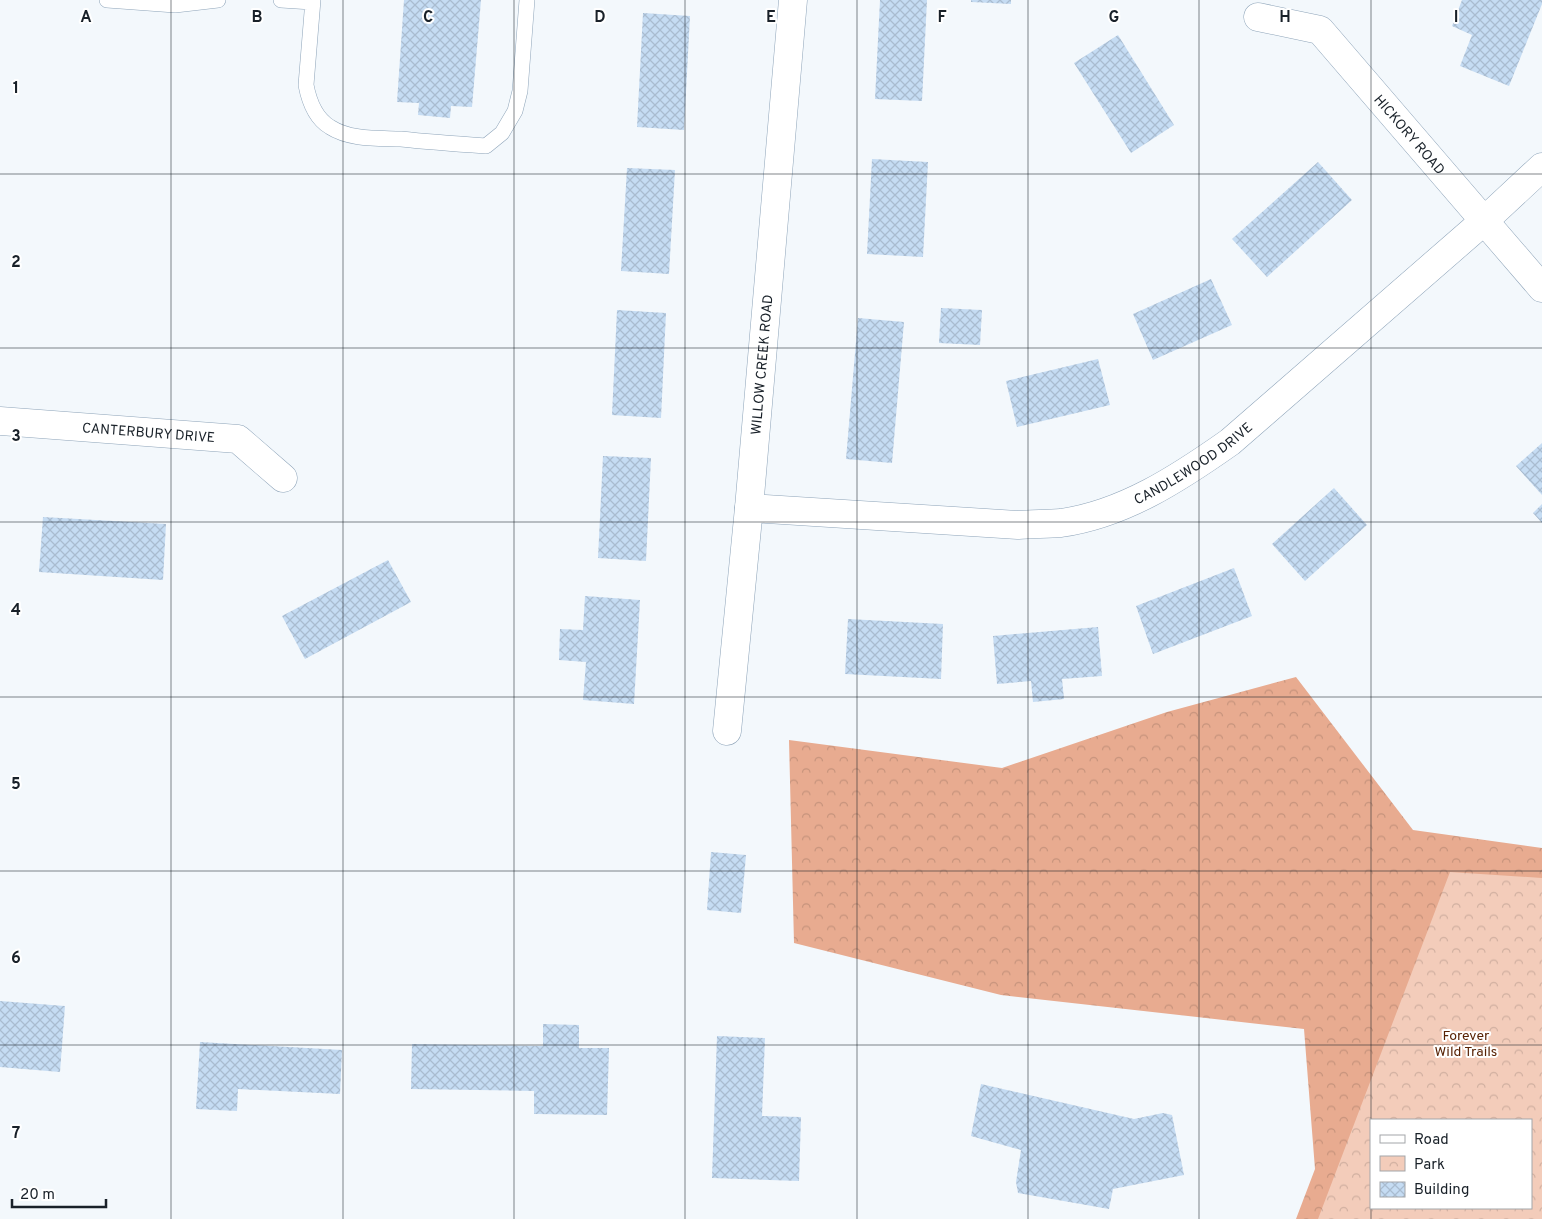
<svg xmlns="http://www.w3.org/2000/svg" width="1542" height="1219" viewBox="0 0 1542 1219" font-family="Overpass,sans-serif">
	<defs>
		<pattern id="forest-crowns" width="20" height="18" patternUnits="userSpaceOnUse" patternTransform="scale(1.25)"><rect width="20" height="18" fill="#e8ab90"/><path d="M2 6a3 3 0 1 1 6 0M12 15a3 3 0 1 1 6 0" fill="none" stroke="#c6937c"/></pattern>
		<pattern id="park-crowns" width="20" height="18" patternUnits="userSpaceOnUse" patternTransform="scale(1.25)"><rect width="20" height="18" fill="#f3ccba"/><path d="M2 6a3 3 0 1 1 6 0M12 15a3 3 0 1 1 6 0" fill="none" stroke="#d0afa0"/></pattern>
		<pattern id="building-cross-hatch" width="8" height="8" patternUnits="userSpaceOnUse" patternTransform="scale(1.25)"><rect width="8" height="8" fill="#c5dcf3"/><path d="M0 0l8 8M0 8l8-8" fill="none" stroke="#a9bcd0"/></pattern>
	</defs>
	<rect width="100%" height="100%" fill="#f3f8fc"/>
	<path fill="url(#forest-crowns)" d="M 1296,677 L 1413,830 L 1542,848 L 1542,995 L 1371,1120 L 1371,1208 L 1383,1219 L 1296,1219 L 1315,1169 L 1304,1029 L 1001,995 L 794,943 L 789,740 L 1002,768 L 1167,712 Z"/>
	<path fill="url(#park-crowns)" fill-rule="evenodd" d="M 1450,872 L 1542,878 L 1542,1219 L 1318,1219 ZM 1371,1120 L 1531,1120 L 1531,1208 L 1371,1208 Z"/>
	<path fill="url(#building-cross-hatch)" d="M 404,0 L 481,0 L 472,107 L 451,106 L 450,118 L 418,115 L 419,103 L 397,102 Z
		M 880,0 L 927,0 L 922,101 L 875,99 Z
		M 971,0 L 1011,0 L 1011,4 L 971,2 Z
		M 1462,0 L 1542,0 L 1542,4 L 1509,86 L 1460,66 L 1472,35 L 1452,26 Z
		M 643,13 L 690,16 L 684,130 L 637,127 Z
		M 1118,35 L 1174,125 L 1131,153 L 1074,63 Z
		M 872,159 L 928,162 L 923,257 L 867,254 Z
		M 1318,162 L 1352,200 L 1267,277 L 1232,239 Z
		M 627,168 L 675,170 L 669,274 L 621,271 Z
		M 1211,279 L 1232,325 L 1153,360 L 1133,314 Z
		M 941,308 L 982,310 L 980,345 L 939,343 Z
		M 617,310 L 666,313 L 661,418 L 612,415 Z
		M 858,318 L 904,322 L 892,463 L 846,459 Z
		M 1098,359 L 1110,405 L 1017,427 L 1006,381 Z
		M 1542,443 L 1542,495 L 1516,466 Z
		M 603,456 L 651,458 L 646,561 L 598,558 Z
		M 1334,488 L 1367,525 L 1305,581 L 1272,544 Z
		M 1542,504 L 1542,523 L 1533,513 Z
		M 43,517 L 166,524 L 163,580 L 39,572 Z
		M 388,560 L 411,602 L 305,659 L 282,616 Z
		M 1234,568 L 1252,616 L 1153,654 L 1136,606 Z
		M 585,596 L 640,600 L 634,704 L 583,700 L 586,662 L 559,660 L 560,629 L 583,630 Z
		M 848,619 L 943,624 L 941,679 L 845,674 Z
		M 1098,627 L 1102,676 L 1062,679 L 1064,699 L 1033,702 L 1031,681 L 997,684 L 993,636 Z
		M 711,852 L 746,855 L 741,913 L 707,910 Z
		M 0,1001 L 65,1006 L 60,1072 L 0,1067 Z
		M 543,1024 L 579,1025 L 579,1048 L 609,1048 L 607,1115 L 534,1114 L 534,1091 L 411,1089 L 412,1044 L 543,1046 Z
		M 717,1036 L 765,1038 L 762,1116 L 801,1117 L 799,1181 L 712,1178 Z
		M 200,1042 L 342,1050 L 340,1094 L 238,1089 L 237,1111 L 196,1109 Z
		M 981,1084 L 1134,1119 L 1163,1113 L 1172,1115 L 1184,1175 L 1113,1189 L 1109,1209 L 1018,1193 L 1016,1182 L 1021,1150 L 971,1136 Z"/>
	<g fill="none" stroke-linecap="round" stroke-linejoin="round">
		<defs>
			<path id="lane" d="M 107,0 L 175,5 L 218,0
				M 281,0 L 312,2
				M 313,0 L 306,85 C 309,101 315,118 330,127 C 350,140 378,138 401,139 C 429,142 457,144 486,146 L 502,133 L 515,111 L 520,91 L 527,0"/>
			<g id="street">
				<path id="s1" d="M 1258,17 L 1320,30 L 1542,288"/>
				<path id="s2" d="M 0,421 L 238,439 L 283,478"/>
				<path id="s3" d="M 749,508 L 1018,525 C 1032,524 1047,524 1061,523 C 1124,514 1179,478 1230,442 L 1484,221 L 1542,167"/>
				<path id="s4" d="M 727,731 L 749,508 L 793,0"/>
			</g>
		</defs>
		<use href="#lane" stroke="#8ea4b9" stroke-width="16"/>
		<use href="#street" stroke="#8ea4b9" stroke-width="29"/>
		<use href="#lane" stroke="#fff" stroke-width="15"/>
		<use href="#street" stroke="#fff" stroke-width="28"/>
	</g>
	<path fill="none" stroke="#192129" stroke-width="1" stroke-opacity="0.55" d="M 171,0 L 171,1219M 343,0 L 343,1219M 514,0 L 514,1219M 685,0 L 685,1219M 857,0 L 857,1219M 1028,0 L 1028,1219M 1199,0 L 1199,1219M 1371,0 L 1371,1219M 0,174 L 1542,174M 0,348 L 1542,348M 0,522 L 1542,522M 0,697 L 1542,697M 0,871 L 1542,871M 0,1045 L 1542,1045"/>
	<g text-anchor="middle" stroke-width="4" stroke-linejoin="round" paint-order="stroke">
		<g font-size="14" fill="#192129" stroke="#fff">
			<text dy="5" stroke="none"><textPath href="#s1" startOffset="201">HICKORY ROAD</textPath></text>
			<text dy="5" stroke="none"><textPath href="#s4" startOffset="368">WILLOW CREEK ROAD</textPath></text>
			<text dy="5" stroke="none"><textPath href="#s2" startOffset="149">CANTERBURY DRIVE</textPath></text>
			<text dy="5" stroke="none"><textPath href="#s3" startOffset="459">CANDLEWOOD DRIVE</textPath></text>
		</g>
		<g font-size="14" fill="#592305" stroke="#fff">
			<text x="1466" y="1040">Forever<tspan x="1466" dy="16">Wild Trails</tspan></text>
		</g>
	</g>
	<g font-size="16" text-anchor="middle" font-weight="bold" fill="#192129" stroke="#fff" stroke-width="4" stroke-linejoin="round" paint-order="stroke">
		<text x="86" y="22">A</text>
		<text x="257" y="22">B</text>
		<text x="428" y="22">C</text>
		<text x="600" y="22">D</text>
		<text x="771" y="22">E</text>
		<text x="942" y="22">F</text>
		<text x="1114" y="22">G</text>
		<text x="1285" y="22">H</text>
		<text x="1456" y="22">I</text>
		<text x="16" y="93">1</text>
		<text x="16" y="267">2</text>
		<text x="16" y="441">3</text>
		<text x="16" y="615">4</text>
		<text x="16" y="789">5</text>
		<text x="16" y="963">6</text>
		<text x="16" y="1138">7</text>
	</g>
	<rect x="1370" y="1119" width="162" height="90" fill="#ffffff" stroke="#a3a6a9"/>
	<rect x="1380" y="1135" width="25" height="8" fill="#ffffff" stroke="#a3a6a9"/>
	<text x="1414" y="1144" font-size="15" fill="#192129">Road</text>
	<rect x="1380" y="1156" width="25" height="15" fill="url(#park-crowns)" stroke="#a3a6a9"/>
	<text x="1414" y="1169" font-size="15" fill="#192129">Park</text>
	<rect x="1380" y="1182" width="25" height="15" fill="url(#building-cross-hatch)" stroke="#a3a6a9"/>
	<text x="1414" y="1194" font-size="15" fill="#192129">Building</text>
	<path d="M12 1199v8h94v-8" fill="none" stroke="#192129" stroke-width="2.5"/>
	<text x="20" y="1199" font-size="15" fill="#192129" stroke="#ffffff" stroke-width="4" paint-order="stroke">20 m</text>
</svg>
